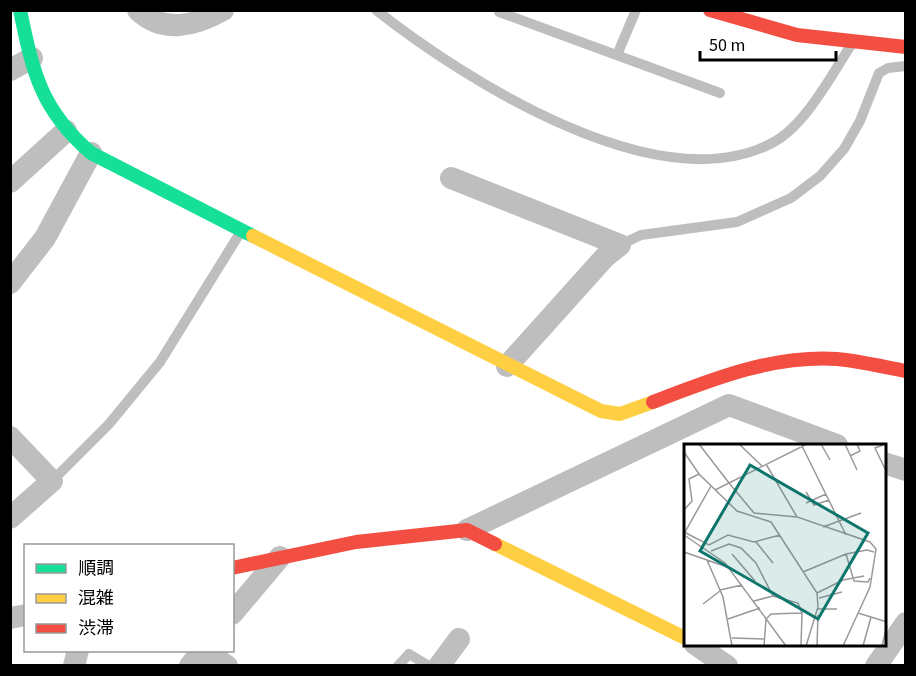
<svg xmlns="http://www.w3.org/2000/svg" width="916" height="676" viewBox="0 0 916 676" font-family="'Source Sans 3','Noto Sans JP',sans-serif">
	<rect width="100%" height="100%" fill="#fff"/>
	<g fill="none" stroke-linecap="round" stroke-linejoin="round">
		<path stroke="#bebebe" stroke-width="10" d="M 376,10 C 465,80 658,203 772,143 C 805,126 831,76 851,45
			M 499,12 L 720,93
			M 617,55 L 636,10
			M 620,245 L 641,235 L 737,222 L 791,198 L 820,176 L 844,149 L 860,121 L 879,73 L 888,68 L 906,66
			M 52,481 L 109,424 L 160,362 L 240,233
			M 398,666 L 409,654 L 429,666"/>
		<path stroke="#bebebe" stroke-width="22" d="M 138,10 C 163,34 195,26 223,10
			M 10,70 L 32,58
			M 451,178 L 620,245
			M 10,182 L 66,131
			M 10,283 L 45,238 L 91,153
			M 507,366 L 605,257 L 620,245
			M 10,437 L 52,481 L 10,518
			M 884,463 L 906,470
			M 467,530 L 729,405 L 837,445
			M 232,614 L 280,557
			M 10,618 L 26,615
			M 695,644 L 727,666
			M 204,650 L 227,666
			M 74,666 L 78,650
			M 190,666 L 202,650
			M 439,666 L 459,639
			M 876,666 L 906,623"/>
		<path stroke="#16e098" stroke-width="14" d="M 20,10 C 33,73 41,110 91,153 L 253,236"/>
		<path stroke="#ffcf43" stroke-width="14" d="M 253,236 L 601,411 L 620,414 L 653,402
			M 495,544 L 685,638"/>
		<path stroke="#f24e42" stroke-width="14" d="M 710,10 L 797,35 L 906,47
			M 653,402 C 713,379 772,355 837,359 C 860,361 884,367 906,371
			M 232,568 L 356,542 L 467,530 L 495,544"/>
	</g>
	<g transform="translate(684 444)">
		<rect width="202" height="202" fill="#fff"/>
		<path fill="none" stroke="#999" stroke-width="1.5" d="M 15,0 L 45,39 L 123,0M 55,0 L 78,22M 117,0 L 162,91M 137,0 L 146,16M 161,0 L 173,26M 199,1 L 191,4 L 202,27M 0,8 L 15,30 L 53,67 L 87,78 L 133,149 L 134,163 L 122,202M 166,12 L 176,7 L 173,0M 82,20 L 113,73 L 186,98 L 192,105 L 186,143 L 159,202M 31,46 L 45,39 L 70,69 L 113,73M 122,48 L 130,61 L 145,56M 122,59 L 142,50M 0,66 L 8,57 L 5,35 L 15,30M 139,83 L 177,69M 0,88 L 25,101 L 44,91 L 70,98 L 96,91M 1,88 L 27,42M 0,91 L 41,119 L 102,202M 72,98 L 89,119M 27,107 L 45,100 L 57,104 L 72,119 L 89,152 L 114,159 L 118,169 L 117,202M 0,108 L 43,123M 48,110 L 71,137M 162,110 L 170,137 L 184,138 L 186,134M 23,116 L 39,153 L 48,202M 119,128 L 162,110 L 183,106 L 190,108M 36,146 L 58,141M 133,149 L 159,136 L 180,132M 135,154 L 158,148M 70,157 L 89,152M 19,160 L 36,147M 134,165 L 153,165M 174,169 L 203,178M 44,175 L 76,164M 48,194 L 80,195M 80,202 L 82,175 L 87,170 L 118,169M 133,202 L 134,171M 179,202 L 187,173M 198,202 L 203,182"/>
		<path fill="#0f766e" fill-opacity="0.15" stroke="#0f766e" stroke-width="3" d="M 66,21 L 184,89 L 134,175 L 16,107 Z"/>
		<rect width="202" height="202" fill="none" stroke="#000" stroke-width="3"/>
	</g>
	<rect width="916" height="676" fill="none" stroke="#000000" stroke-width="24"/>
	<rect x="24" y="544" width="210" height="108" fill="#ffffff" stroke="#999999" stroke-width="1.5"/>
	<rect x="36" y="564" width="30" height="9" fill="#16e098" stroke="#999999" stroke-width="1.5"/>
	<text x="78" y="574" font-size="18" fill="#000000">順調</text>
	<rect x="36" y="594" width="30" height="9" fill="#ffcf43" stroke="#999999" stroke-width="1.5"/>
	<text x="78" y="604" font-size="18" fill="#000000">混雑</text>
	<rect x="36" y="624" width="30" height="9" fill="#f24e42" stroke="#999999" stroke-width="1.5"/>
	<text x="78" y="634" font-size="18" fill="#000000">渋滞</text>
	<path d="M700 51v9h136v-9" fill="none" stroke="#000000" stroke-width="3"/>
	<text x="709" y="51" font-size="18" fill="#000000" stroke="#ffffff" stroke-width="4.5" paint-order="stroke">50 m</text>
</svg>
